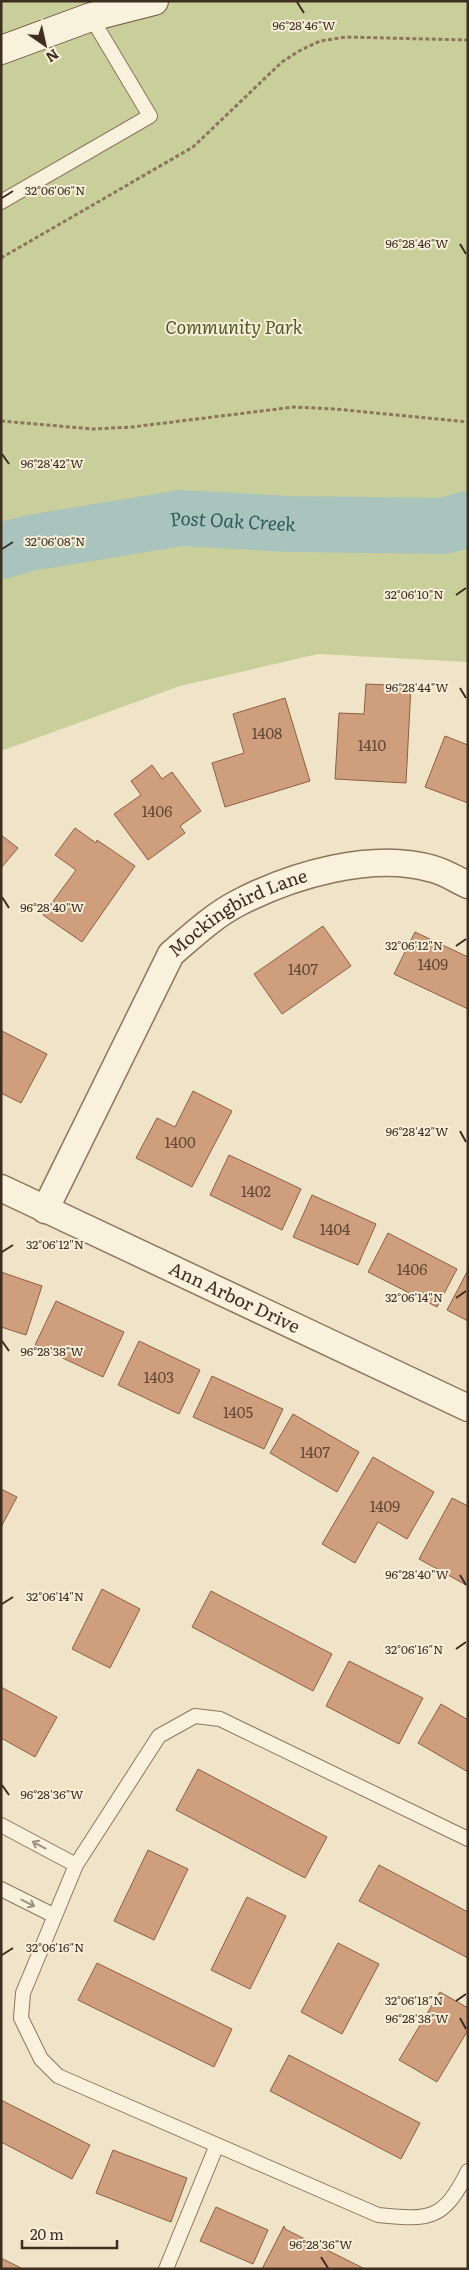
<svg xmlns="http://www.w3.org/2000/svg" width="469" height="2270" viewBox="0 0 469 2270" font-family="Literata,serif">
	<rect width="100%" height="100%" fill="#f0e4c8"/>
	<path fill="#c9cf9b" d="M 1,1 L 468,1 L 468,662 L 318,654 L 180,686 L 1,751 Z"/>
	<g fill="none" stroke-linecap="round" stroke-linejoin="round">
		<path stroke="#a9c4bc" stroke-width="56" id="s1" d="M 1,551 L 30,543 L 181,518 L 289,524 L 444,526 L 468,519"/>
	</g>
	<path fill="#cf9f7d" stroke="#8d5f41" d="M 366,684 L 411,686 L 406,783 L 335,779 L 339,713 L 364,714 Z
		M 285,698 L 310,781 L 225,807 L 212,763 L 244,753 L 233,714 Z
		M 445,736 L 468,745 L 468,803 L 425,787 Z
		M 152,765 L 162,779 L 172,772 L 201,811 L 180,826 L 185,833 L 148,860 L 114,814 L 141,795 L 131,781 Z
		M 75,828 L 96,843 L 97,840 L 135,866 L 82,942 L 43,915 L 76,870 L 55,855 Z
		M 1,835 L 18,848 L 1,868 Z
		M 323,926 L 351,966 L 282,1014 L 254,974 Z
		M 415,932 L 468,957 L 468,1009 L 394,974 Z
		M 2,1031 L 47,1054 L 21,1103 L 1,1093 Z
		M 193,1091 L 232,1111 L 192,1187 L 136,1158 L 157,1118 L 175,1127 Z
		M 229,1155 L 301,1189 L 282,1230 L 210,1195 Z
		M 312,1195 L 376,1224 L 358,1265 L 293,1237 Z
		M 388,1233 L 457,1269 L 437,1307 L 368,1272 Z
		M 468,1270 L 468,1321 L 447,1310 Z
		M 1,1272 L 42,1286 L 26,1335 L 1,1327 Z
		M 56,1301 L 124,1332 L 103,1377 L 35,1345 Z
		M 139,1341 L 200,1370 L 179,1414 L 118,1385 Z
		M 212,1376 L 283,1409 L 264,1449 L 193,1417 Z
		M 293,1414 L 359,1452 L 337,1492 L 270,1453 Z
		M 373,1457 L 434,1492 L 407,1539 L 378,1522 L 355,1563 L 322,1544 Z
		M 1,1489 L 17,1497 L 1,1527 Z
		M 452,1498 L 468,1506 L 468,1586 L 419,1559 Z
		M 102,1589 L 140,1609 L 110,1668 L 72,1649 Z
		M 211,1591 L 332,1654 L 313,1691 L 192,1627 Z
		M 349,1661 L 423,1698 L 399,1744 L 326,1706 Z
		M 1,1687 L 57,1717 L 35,1757 L 1,1738 Z
		M 441,1704 L 468,1720 L 468,1772 L 418,1743 Z
		M 198,1769 L 327,1837 L 305,1878 L 176,1810 Z
		M 148,1850 L 188,1869 L 154,1940 L 114,1921 Z
		M 379,1865 L 468,1912 L 468,1958 L 359,1901 Z
		M 247,1897 L 286,1916 L 250,1989 L 211,1970 Z
		M 338,1943 L 379,1964 L 342,2034 L 301,2012 Z
		M 97,1963 L 232,2029 L 214,2067 L 78,2000 Z
		M 440,1992 L 468,2008 L 468,2030 L 437,2082 L 399,2060 Z
		M 289,2055 L 420,2123 L 401,2159 L 270,2091 Z
		M 1,2100 L 90,2145 L 72,2179 L 1,2142 Z
		M 113,2150 L 187,2178 L 171,2222 L 96,2193 Z
		M 216,2207 L 268,2230 L 253,2264 L 200,2241 Z
		M 284,2226 L 285,2229 L 365,2269 L 262,2269 Z
		M 1,2258 L 23,2269 L 1,2269 Z"/>
	<g fill="none" stroke-linecap="round" stroke-linejoin="round">
		<defs>
			<path id="lane" d="M 1,202 L 150,116 L 91,17
				M 1,1825 L 76,1865
				M 468,1839 L 220,1719 L 195,1716 L 159,1736 L 76,1865 L 23,1993 L 21,2018 L 41,2059 L 58,2076 L 378,2215 C 430,2220 443,2221 468,2171
				M 1,1889 L 55,1916
				M 166,2269 L 217,2145"/>
			<g id="street">
				<path id="s2" d="M 1,1188 L 468,1408"/>
				<path id="s3" d="M 45,1210 L 171,954 C 192,936 213,916 238,903 C 292,875 373,851 433,869 C 445,872 457,880 468,885"/>
			</g>
			<path id="secondary" d="M 1,50 L 91,17 L 154,1"/>
		</defs>
		<use href="#lane" stroke="#8d765c" stroke-width="16"/>
		<use href="#street" stroke="#8d765c" stroke-width="29"/>
		<use href="#secondary" stroke="#6f573f" stroke-width="30"/>
		<path stroke="#8d765c" stroke-width="3" stroke-dasharray="4 2.5" stroke-linecap="butt" d="M 1,258 L 193,147 L 282,62 L 299,51 L 320,41 L 346,37 L 468,40
			M 1,421 L 93,429 L 132,427 L 294,407 L 335,409 L 468,422"/>
		<use href="#lane" stroke="#faf1dc" stroke-width="14"/>
		<use href="#street" stroke="#faf1dc" stroke-width="26"/>
		<use href="#secondary" stroke="#faf1dc" stroke-width="28"/>
	</g>
	<defs><path id="oneway-shaft" d="M-6 0H5M1.5-3L5.5 0L1.5 3" fill="none" stroke-width="1.6" stroke-linecap="round" stroke-linejoin="round" transform="scale(1.25)"/></defs>
	<g stroke="#9c907e">
		<use href="#oneway-shaft" transform="translate(39 1845) rotate(-152)"/>
		<use href="#oneway-shaft" transform="translate(28 1903) rotate(27)"/>
	</g>
	<path fill="none" stroke="#3d2e20" stroke-width="2" d="M 297,2 L 304,13M 2,198 L 13,191M 460,244 L 466,254M 2,454 L 9,464M 2,549 L 13,542M 456,595 L 466,588M 460,688 L 466,698M 2,897 L 9,908M 456,946 L 466,939M 460,1131 L 466,1142M 2,1252 L 13,1245M 456,1298 L 466,1291M 2,1341 L 9,1351M 460,1575 L 466,1585M 2,1604 L 13,1597M 456,1649 L 466,1642M 2,1785 L 9,1795M 2,1955 L 13,1948M 456,2001 L 466,1994M 460,2018 L 466,2029M 321,2257 L 328,2268"/>
	<g text-anchor="middle" stroke-width="4" stroke-linejoin="round" paint-order="stroke">
		<g font-size="15" fill="#624a37">
			<text x="267" y="739">1408</text>
			<text x="372" y="751">1410</text>
			<text x="157" y="817">1406</text>
			<text x="433" y="970">1409</text>
			<text x="303" y="975">1407</text>
			<text x="180" y="1148">1400</text>
			<text x="256" y="1197">1402</text>
			<text x="335" y="1235">1404</text>
			<text x="412" y="1275">1406</text>
			<text x="159" y="1383">1403</text>
			<text x="238" y="1418">1405</text>
			<text x="315" y="1458">1407</text>
			<text x="385" y="1512">1409</text>
		</g>
		<g font-size="18" font-style="italic" fill="#4d5a26" stroke="#f7eed8">
			<text x="234" y="334">Community Park</text>
		</g>
		<g font-size="18" fill="#3d2e20" stroke="#f7eed8">
			<text dy="6" stroke="none"><textPath href="#s3" startOffset="365">Mockingbird Lane</textPath></text>
			<text dy="6" stroke="none"><textPath href="#s2" startOffset="258">Ann Arbor Drive</textPath></text>
		</g>
		<g font-size="19" font-style="italic" fill="#2f5d5a" stroke="#f7eed8">
			<text dy="7" stroke="none"><textPath href="#s1" startOffset="235">Post Oak Creek</textPath></text>
		</g>
	</g>
	<g font-size="12" text-anchor="middle" fill="#3d2e20" stroke="#f7eed8" stroke-width="4" stroke-linejoin="round" paint-order="stroke">
		<text x="304" y="30">96°28'46"W</text>
		<text x="55" y="195">32°06'06"N</text>
		<text x="417" y="248">96°28'46"W</text>
		<text x="52" y="468">96°28'42"W</text>
		<text x="55" y="546">32°06'08"N</text>
		<text x="414" y="599">32°06'10"N</text>
		<text x="417" y="692">96°28'44"W</text>
		<text x="52" y="912">96°28'40"W</text>
		<text x="414" y="950">32°06'12"N</text>
		<text x="417" y="1136">96°28'42"W</text>
		<text x="55" y="1249">32°06'12"N</text>
		<text x="414" y="1302">32°06'14"N</text>
		<text x="52" y="1356">96°28'38"W</text>
		<text x="417" y="1579">96°28'40"W</text>
		<text x="55" y="1601">32°06'14"N</text>
		<text x="414" y="1654">32°06'16"N</text>
		<text x="52" y="1799">96°28'36"W</text>
		<text x="55" y="1952">32°06'16"N</text>
		<text x="414" y="2005">32°06'18"N</text>
		<text x="417" y="2023">96°28'38"W</text>
		<text x="321" y="2249">96°28'36"W</text>
	</g>
	<rect width="469" height="2270" fill="none" stroke="#3d2e20" stroke-width="5"/>
	<g transform="translate(45 45) rotate(146)" stroke="#f7eed8" stroke-width="4" paint-order="stroke">
	<path d="M0-4L9 19L0 12L-9 19Z" fill="#3d2e20"/>
	<text y="-8" font-size="14" font-weight="bold" text-anchor="middle" fill="#3d2e20">N</text>
	</g>
	<path d="M22 2240v8h95v-8" fill="none" stroke="#3d2e20" stroke-width="2.5"/>
	<text x="30" y="2240" font-size="15" fill="#3d2e20" stroke="#f7eed8" stroke-width="4" paint-order="stroke">20 m</text>
</svg>
